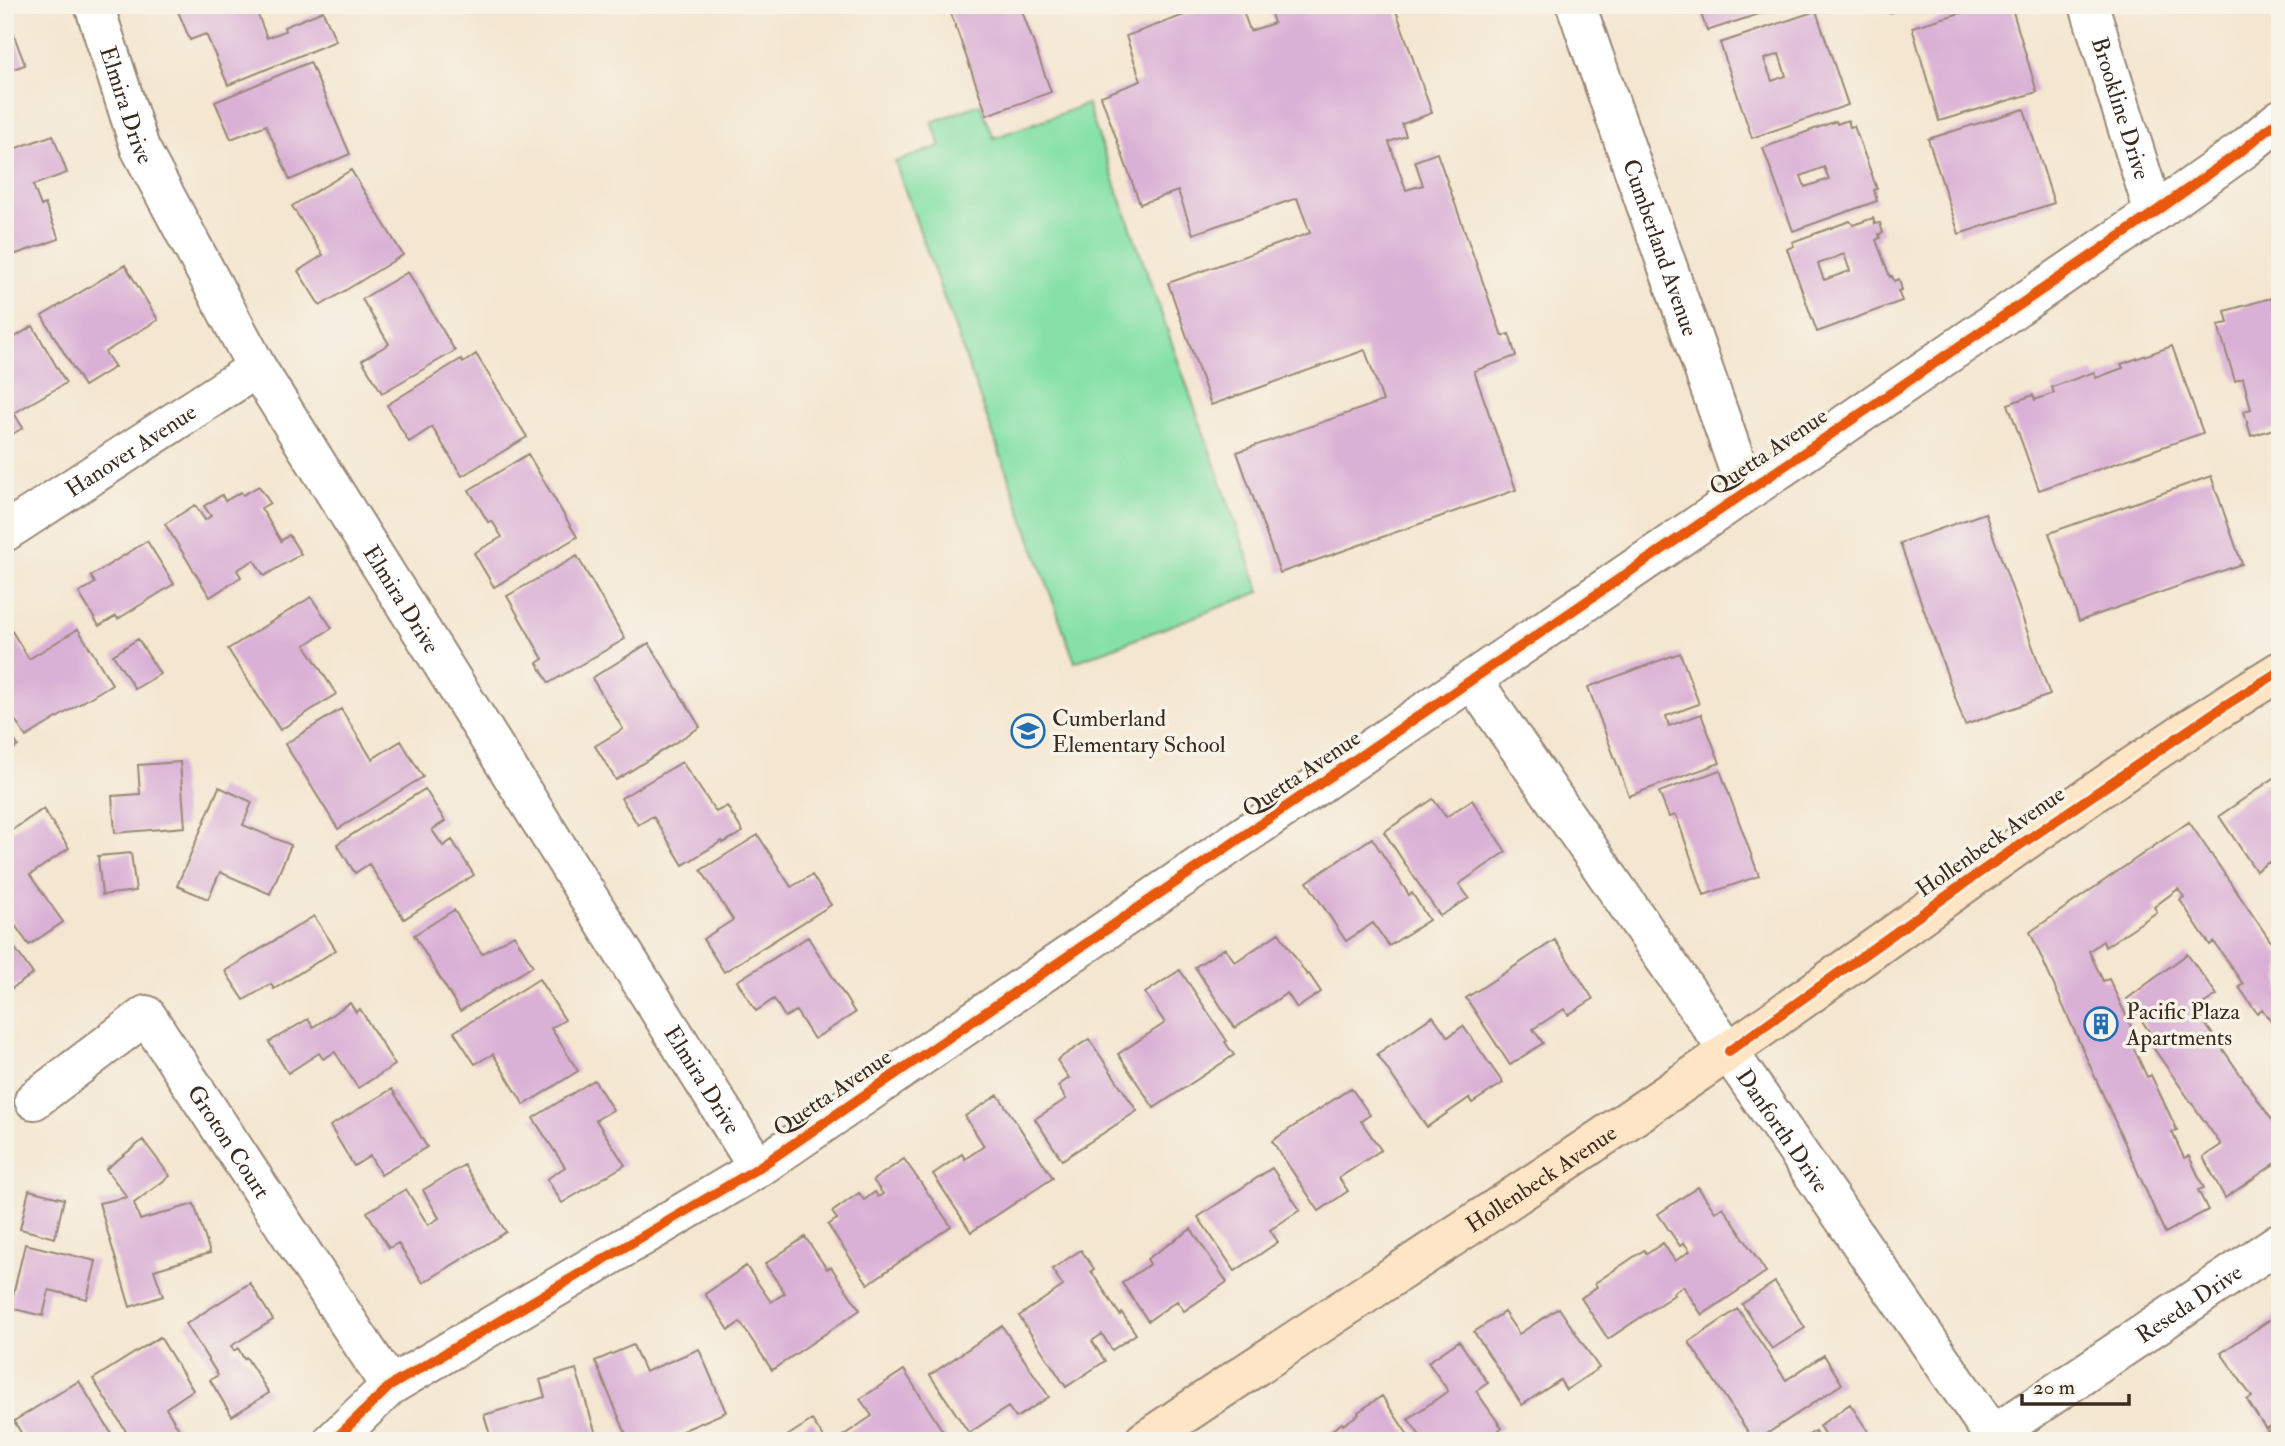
<svg xmlns="http://www.w3.org/2000/svg" width="2285" height="1446" viewBox="0 0 2285 1446" font-family="'IM FELL Double Pica',serif">
	<rect width="100%" height="100%" fill="#f7f3e8"/>
	<filter id="ink" filterUnits="userSpaceOnUse"><feTurbulence type="fractalNoise" baseFrequency=".0143" numOctaves="2"/><feDisplacementMap in="SourceGraphic" scale="14" xChannelSelector="R" yChannelSelector="G"/><feConvolveMatrix kernelMatrix="1 2 1 2 8 2 1 2 1" color-interpolation-filters="sRGB"/></filter>
	<filter id="wash" filterUnits="userSpaceOnUse"><feTurbulence type="fractalNoise" baseFrequency=".00686" numOctaves="4" result="noise"/><feDisplacementMap in="SourceGraphic" scale="28" xChannelSelector="R" yChannelSelector="G"/><feGaussianBlur stdDeviation="1.57" result="paint"/><feColorMatrix in="noise" values="0 0 0 0 0 0 0 0 0 0 0 0 0 0 0 0 0 1.4 0 .05"/><feComposite in="paint" operator="in"/></filter>
	<g filter="url(#wash)">
		<rect width="100%" height="100%" fill="#f4e6d0"/>
		<path fill="#86e1a7" stroke="#608662" stroke-width="2" d="M 980,104 L 994,138 L 1087,104 L 1260,592 L 1075,662 L 895,162 L 941,146 L 932,122 Z"/>
		<g id="blocks">
			<path fill="#dab1d6" fill-rule="evenodd" d="M 185,5 L 254,5 L 267,38 L 285,31 L 284,27 L 323,11 L 336,41 L 228,85 L 206,34 L 190,40 L 177,9 Z
				M 948,5 L 1020,5 L 1051,92 L 987,115 Z
				M 1212,5 L 1241,5 L 1250,31 L 1274,23 L 1269,8 L 1277,5 L 1394,5 L 1432,113 L 1402,124 L 1406,136 L 1389,142 L 1406,190 L 1423,185 L 1415,161 L 1437,153 L 1502,336 L 1509,334 L 1516,356 L 1474,371 L 1516,490 L 1280,573 L 1237,452 L 1383,401 L 1365,350 L 1211,405 L 1168,283 L 1310,233 L 1297,198 L 1193,234 L 1178,191 L 1140,204 L 1101,96 L 1141,81 L 1126,36 Z
				M 1698,5 L 1783,5 L 1783,6 L 1707,31 Z
				M 1887,5 L 1914,5 L 1914,6 L 1889,13 Z
				M 1988,5 L 2011,5 L 2037,92 L 1939,121 L 1912,27 Z
				M 2164,5 L 2188,5 L 2188,6 L 2166,13 Z
				M 1816,11 L 1848,105 L 1752,138 L 1720,43 ZM 1779,54 L 1786,76 L 1772,81 L 1764,59 Z
				M 12,30 L 25,65 L 5,72 L 5,33 Z
				M 310,62 L 350,154 L 290,180 L 266,125 L 231,139 L 215,102 Z
				M 2024,109 L 2054,203 L 1959,234 L 1928,139 Z
				M 1848,120 L 1850,127 L 1854,126 L 1877,189 L 1874,190 L 1877,201 L 1793,231 L 1763,148 L 1836,121 L 1837,124 ZM 1824,167 L 1829,179 L 1805,187 L 1801,176 Z
				M 53,135 L 67,173 L 33,185 L 41,206 L 45,204 L 59,239 L 5,258 L 5,152 Z
				M 351,170 L 403,255 L 320,306 L 298,271 L 323,255 L 292,206 Z
				M 1873,218 L 1875,224 L 1880,223 L 1883,233 L 1879,234 L 1880,238 L 1876,240 L 1890,277 L 1892,276 L 1894,281 L 1899,279 L 1902,290 L 1898,291 L 1902,301 L 1817,332 L 1787,249 L 1794,246 L 1792,242 L 1850,221 L 1853,225 ZM 1844,254 L 1850,271 L 1824,280 L 1818,264 Z
				M 125,265 L 158,320 L 105,352 L 115,367 L 84,386 L 42,316 Z
				M 408,272 L 455,351 L 382,393 L 362,360 L 389,344 L 362,299 Z
				M 2271,298 L 2280,328 L 2280,427 L 2251,436 L 2244,411 L 2251,409 L 2243,378 L 2235,381 L 2218,325 L 2228,323 L 2225,311 Z
				M 33,326 L 66,383 L 14,413 L 23,428 L 5,438 L 5,343 Z
				M 2172,346 L 2203,433 L 2039,490 L 2008,404 L 2033,395 L 2035,400 L 2054,393 L 2052,387 L 2094,372 L 2096,378 L 2123,368 L 2121,364 Z
				M 476,354 L 527,437 L 462,476 L 432,427 L 409,442 L 387,405 L 461,359 L 463,363 Z
				M 528,454 L 577,537 L 494,587 L 474,553 L 502,537 L 492,521 L 488,522 L 469,490 Z
				M 2211,476 L 2242,564 L 2079,621 L 2049,533 Z
				M 259,486 L 270,503 L 261,508 L 281,541 L 289,535 L 301,554 L 264,576 L 254,560 L 237,570 L 241,577 L 210,597 L 165,524 L 195,505 L 205,520 L 211,516 L 204,506 L 222,495 L 225,501 L 241,492 L 243,495 Z
				M 1985,513 L 2050,695 L 1965,725 L 1900,543 Z
				M 147,541 L 174,584 L 118,619 L 116,616 L 99,626 L 79,593 L 95,583 L 91,576 Z
				M 577,556 L 625,639 L 549,683 L 537,663 L 543,659 L 507,596 Z
				M 311,597 L 332,628 L 305,645 L 336,694 L 280,730 L 228,649 Z
				M 10,628 L 29,659 L 78,629 L 112,684 L 26,737 L 5,704 L 5,631 Z
				M 138,639 L 160,674 L 135,689 L 113,655 Z
				M 649,643 L 700,727 L 616,780 L 595,746 L 623,729 L 592,678 Z
				M 1680,653 L 1699,704 L 1666,716 L 1669,726 L 1701,714 L 1720,763 L 1629,796 L 1588,687 Z
				M 341,709 L 372,759 L 401,741 L 423,777 L 338,829 L 285,744 Z
				M 5,725 L 18,746 L 5,754 Z
				M 180,762 L 185,827 L 115,833 L 112,796 L 140,794 L 138,765 Z
				M 682,762 L 716,812 L 727,806 L 743,832 L 723,843 L 722,841 L 683,865 L 653,816 L 638,825 L 621,798 Z
				M 1720,770 L 1759,876 L 1704,895 L 1676,815 L 1669,817 L 1659,792 Z
				M 2277,776 L 2280,781 L 2280,877 L 2269,862 L 2256,871 L 2219,816 Z
				M 219,787 L 252,802 L 243,825 L 291,845 L 270,894 L 220,872 L 208,899 L 177,886 Z
				M 425,789 L 445,821 L 432,830 L 443,846 L 452,840 L 474,875 L 404,919 L 369,864 L 355,873 L 337,844 Z
				M 1433,799 L 1446,817 L 1472,800 L 1506,852 L 1459,884 L 1469,898 L 1440,916 L 1384,832 Z
				M 43,809 L 69,848 L 30,875 L 63,922 L 29,945 L 5,911 L 5,893 L 7,892 L 5,889 L 5,835 Z
				M 2189,822 L 2280,955 L 2280,1035 L 2262,1009 L 2257,1013 L 2239,987 L 2243,984 L 2214,942 L 2210,945 L 2180,900 L 2184,897 L 2178,889 L 2154,907 L 2157,912 L 2105,947 L 2103,941 L 2089,951 L 2103,981 L 2109,979 L 2135,1035 L 2129,1038 L 2147,1077 L 2151,1075 L 2177,1130 L 2172,1132 L 2184,1158 L 2189,1156 L 2204,1188 L 2198,1190 L 2208,1210 L 2165,1233 L 2030,932 Z
				M 758,835 L 791,887 L 812,875 L 831,905 L 724,972 L 703,939 L 733,920 L 701,870 Z
				M 1372,838 L 1409,895 L 1412,893 L 1429,920 L 1389,946 L 1373,923 L 1346,941 L 1307,882 Z
				M 131,853 L 136,891 L 102,895 L 98,856 Z
				M 454,910 L 482,954 L 514,935 L 533,966 L 460,1011 L 414,935 Z
				M 314,916 L 336,950 L 274,989 L 271,984 L 244,1000 L 225,971 Z
				M 1279,933 L 1307,975 L 1309,974 L 1321,992 L 1297,1008 L 1287,993 L 1235,1028 L 1195,967 L 1225,948 L 1235,962 Z
				M 5,934 L 33,974 L 5,993 Z
				M 808,937 L 855,1013 L 814,1039 L 796,1011 L 785,1017 L 774,999 L 756,1011 L 737,981 Z
				M 1555,940 L 1593,999 L 1568,1015 L 1564,1009 L 1533,1029 L 1543,1043 L 1510,1065 L 1466,998 Z
				M 2187,954 L 2217,995 L 2195,1009 L 2274,1123 L 2280,1119 L 2280,1160 L 2225,1198 L 2203,1157 L 2221,1145 L 2152,1046 L 2157,1043 L 2127,999 Z
				M 1180,970 L 1227,1041 L 1225,1042 L 1234,1055 L 1154,1108 L 1118,1054 L 1165,1023 L 1145,993 Z
				M 539,979 L 565,1020 L 551,1028 L 578,1071 L 524,1105 L 493,1054 L 475,1064 L 454,1032 Z
				M 350,1003 L 356,1012 L 360,1009 L 395,1065 L 358,1088 L 335,1052 L 323,1059 L 319,1053 L 288,1073 L 269,1042 L 308,1019 L 313,1027 Z
				M 1433,1016 L 1448,1037 L 1463,1026 L 1503,1083 L 1472,1103 L 1469,1098 L 1427,1127 L 1377,1054 Z
				M 1089,1039 L 1137,1111 L 1062,1160 L 1035,1119 L 1066,1099 L 1058,1086 L 1069,1078 L 1057,1060 Z
				M 594,1080 L 613,1110 L 596,1120 L 625,1165 L 562,1203 L 547,1179 L 565,1167 L 533,1118 Z
				M 1351,1088 L 1370,1115 L 1361,1121 L 1381,1150 L 1339,1178 L 1348,1191 L 1319,1211 L 1272,1141 Z
				M 392,1089 L 427,1147 L 381,1175 L 370,1156 L 354,1166 L 330,1126 Z
				M 998,1095 L 1053,1178 L 971,1232 L 933,1174 L 962,1154 L 965,1159 L 984,1146 L 965,1116 Z
				M 143,1140 L 170,1176 L 134,1203 L 140,1220 L 194,1204 L 210,1253 L 154,1270 L 163,1296 L 130,1307 L 99,1203 L 127,1197 L 106,1169 Z
				M 904,1159 L 951,1226 L 868,1284 L 828,1225 L 837,1219 L 832,1212 L 859,1193 L 864,1200 L 875,1192 L 878,1197 L 883,1194 L 873,1180 Z
				M 464,1165 L 506,1232 L 423,1283 L 398,1243 L 389,1248 L 367,1212 L 406,1189 L 428,1225 L 439,1218 L 423,1190 Z
				M 1272,1168 L 1300,1210 L 1270,1230 L 1278,1242 L 1235,1271 L 1198,1217 Z
				M 1698,1187 L 1715,1212 L 1723,1207 L 1766,1272 L 1702,1315 L 1683,1286 L 1673,1293 L 1674,1295 L 1608,1339 L 1581,1298 L 1597,1287 L 1595,1283 L 1644,1250 L 1647,1254 L 1663,1243 L 1675,1261 L 1690,1251 L 1684,1243 L 1680,1246 L 1658,1214 Z
				M 29,1190 L 64,1199 L 55,1238 L 20,1229 Z
				M 1191,1229 L 1227,1282 L 1184,1311 L 1177,1301 L 1148,1321 L 1122,1283 L 1150,1264 L 1147,1259 Z
				M 805,1237 L 827,1269 L 831,1267 L 860,1310 L 772,1370 L 740,1322 L 729,1330 L 705,1294 L 746,1266 L 771,1302 L 785,1293 L 765,1264 Z
				M 25,1244 L 96,1261 L 87,1299 L 49,1290 L 43,1316 L 10,1308 Z
				M 1081,1250 L 1094,1269 L 1091,1271 L 1120,1315 L 1122,1313 L 1136,1334 L 1112,1350 L 1102,1334 L 1092,1341 L 1105,1361 L 1066,1387 L 1019,1316 L 1063,1286 L 1052,1269 Z
				M 1775,1282 L 1805,1328 L 1772,1349 L 1742,1304 Z
				M 250,1283 L 273,1320 L 231,1346 L 234,1351 L 238,1348 L 244,1359 L 246,1357 L 269,1393 L 232,1416 L 210,1380 L 218,1375 L 186,1324 Z
				M 1559,1308 L 1599,1368 L 1566,1390 L 1560,1380 L 1522,1405 L 1474,1332 L 1504,1312 L 1519,1334 Z
				M 1738,1309 L 1786,1380 L 1824,1355 L 1842,1384 L 1756,1441 L 1754,1441 L 1689,1342 Z
				M 2280,1313 L 2280,1420 L 2266,1429 L 2247,1400 L 2252,1397 L 2221,1353 Z
				M 1002,1326 L 1049,1397 L 1016,1418 L 1008,1407 L 969,1433 L 930,1375 Z
				M 160,1337 L 193,1390 L 166,1408 L 186,1441 L 132,1441 L 93,1379 Z
				M 1459,1341 L 1488,1383 L 1476,1391 L 1502,1428 L 1483,1441 L 1424,1441 L 1408,1419 L 1448,1391 L 1428,1362 Z
				M 633,1345 L 645,1372 L 699,1349 L 726,1412 L 659,1441 L 629,1441 L 595,1361 Z
				M 576,1369 L 598,1441 L 492,1441 L 484,1415 L 545,1397 L 540,1380 Z
				M 904,1370 L 949,1441 L 844,1441 L 841,1437 L 872,1416 L 860,1399 Z
				M 79,1381 L 116,1441 L 26,1441 L 14,1421 Z
				M 1382,1396 L 1412,1441 L 1316,1441 L 1342,1423 L 1343,1425 L 1359,1414 L 1358,1412 Z
				M 1850,1404 L 1863,1424 L 1875,1441 L 1829,1441 L 1819,1426 Z
				M 812,1420 L 826,1441 L 786,1441 L 784,1438 Z
				M 2280,1423 L 2280,1441 L 2263,1441 L 2260,1436 Z
				M 1815,1431 L 1821,1441 L 1800,1441 Z"/>
		</g>
	</g>
	<g filter="url(#ink)">
		<use href="#blocks" fill-opacity="0" stroke="#988877" stroke-width="2"/>
		<g fill="none" stroke-linecap="round" stroke-linejoin="round">
			<defs>
				<g id="street">
					<path id="s1" d="M 94,5 L 140,148 L 257,368 L 758,1168"/>
					<path id="s2" d="M 1576,5 L 1746,491"/>
					<path id="s3" d="M 2089,5 L 2154,213"/>
					<path id="s4" d="M 5,532 L 257,368"/>
					<path id="s5" d="M 1473,681 L 1997,1441"/>
					<path id="s6" d="M 34,1100 L 146,1015 L 390,1386"/>
					<path id="s7" d="M 1993,1435 L 2280,1242"/>
					<path d="M 333,1441 L 390,1386 L 758,1168 L 2154,213 L 2244,149 L 2280,119"/>
				</g>
				<g id="secondary">
					<path id="s8" d="M 1144,1441 C 1338,1310 1537,1185 1729,1051 C 1912,924 2090,788 2280,671"/>
				</g>
			</defs>
			<use href="#street" stroke="#988877" stroke-width="42"/>
			<use href="#secondary" stroke="#988877" stroke-width="42"/>
			<use href="#street" stroke="#fff" stroke-width="38"/>
			<use href="#secondary" stroke="#fde5c5" stroke-width="38"/>
			<defs>
				<path id="cycleway" d="M 1729,1051 L 1986,868 L 2224,706 L 2280,671
					M 333,1441 L 390,1386 L 758,1168 L 2154,213 L 2244,149 L 2280,119"/>
			</defs>
			<use href="#cycleway" stroke="#f7f3e8" stroke-width="15"/>
			<use href="#cycleway" stroke="#e8590c" stroke-width="10"/>
		</g>
	</g>
	<defs>
		<symbol id="school-ring" viewBox="-11 -11 22 22"><circle r="9.5" fill="#f7f3e8" stroke="#1f6fb2" stroke-width="1.5"/><path d="M0-5L7-2L0 1L-7-2ZM-4 1L0 2.5L4 1V4Q0 6-4 4Z" fill="#1f6fb2"/></symbol>
		<symbol id="building-ring" viewBox="-11 -11 22 22"><circle r="9.5" fill="#f7f3e8" stroke="#1f6fb2" stroke-width="1.5"/><path d="M-4-6H4V6H1V3H-1V6H-4ZM-2.5-4.3h1.7v1.8h-1.7ZM.8-4.3h1.7v1.8H.8ZM-2.5-1h1.7V.8h-1.7ZM.8-1h1.7V.8H.8Z" fill="#1f6fb2"/></symbol>
	</defs>
	<g fill-rule="evenodd">
		<use href="#school-ring" x="1009" y="712" width="38" height="38"/>
		<use href="#building-ring" x="2082" y="1005" width="38" height="38"/>
	</g>
	<g text-anchor="middle" stroke-width="7" stroke-linejoin="round" paint-order="stroke">
		<g font-size="23" fill="#3b2a1e" stroke="#f7f3e8">
			<text dy="8" stroke="none"><textPath href="#s1" startOffset="105">Elmira Drive</textPath></text>
			<text dy="8" stroke="none"><textPath href="#s3" startOffset="108">Brookline Drive</textPath></text>
			<text dy="8" stroke="none"><textPath href="#s2" startOffset="257">Cumberland Avenue</textPath></text>
			<text dy="8" stroke="none"><textPath href="#s4" startOffset="150">Hanover Avenue</textPath></text>
			<text transform="translate(1768 451) rotate(-34)" y="8">Quetta Avenue</text>
			<text dy="8" stroke="none"><textPath href="#s1" startOffset="672">Elmira Drive</textPath></text>
			<text transform="translate(1301 773) rotate(-34)" y="8">Quetta Avenue</text>
			<text transform="translate(1990 841) rotate(-35)" y="8">Hollenbeck Avenue</text>
			<text dy="8" stroke="none"><textPath href="#s1" startOffset="1239">Elmira Drive</textPath></text>
			<text transform="translate(832 1092) rotate(-34)" y="8">Quetta Avenue</text>
			<text dy="8" stroke="none"><textPath href="#s5" startOffset="546">Danforth Drive</textPath></text>
			<text dy="8" stroke="none"><textPath href="#s6" startOffset="292">Groton Court</textPath></text>
			<text dy="8" stroke="none"><textPath href="#s8" startOffset="476">Hollenbeck Avenue</textPath></text>
			<text dy="8" stroke="none"><textPath href="#s7" startOffset="236">Reseda Drive</textPath></text>
		</g>
		<g font-size="23" fill="#3b2a1e" stroke="#f7f3e8" text-anchor="start">
			<text x="1052" y="726">Cumberland<tspan x="1052" dy="26">Elementary School</tspan></text>
			<text x="2126" y="1019">Pacific Plaza<tspan x="2126" dy="26">Apartments</tspan></text>
		</g>
	</g>
	<rect width="2285" height="1446" fill="none" stroke="#f7f3e8" stroke-width="28"/>
	<path d="M2022 1394v10h107v-10" fill="none" stroke="#3b2a1e" stroke-width="3.5"/>
	<text x="2033" y="1394" font-size="21" fill="#3b2a1e" stroke="#f7f3e8" stroke-width="5" paint-order="stroke">20 m</text>
</svg>
